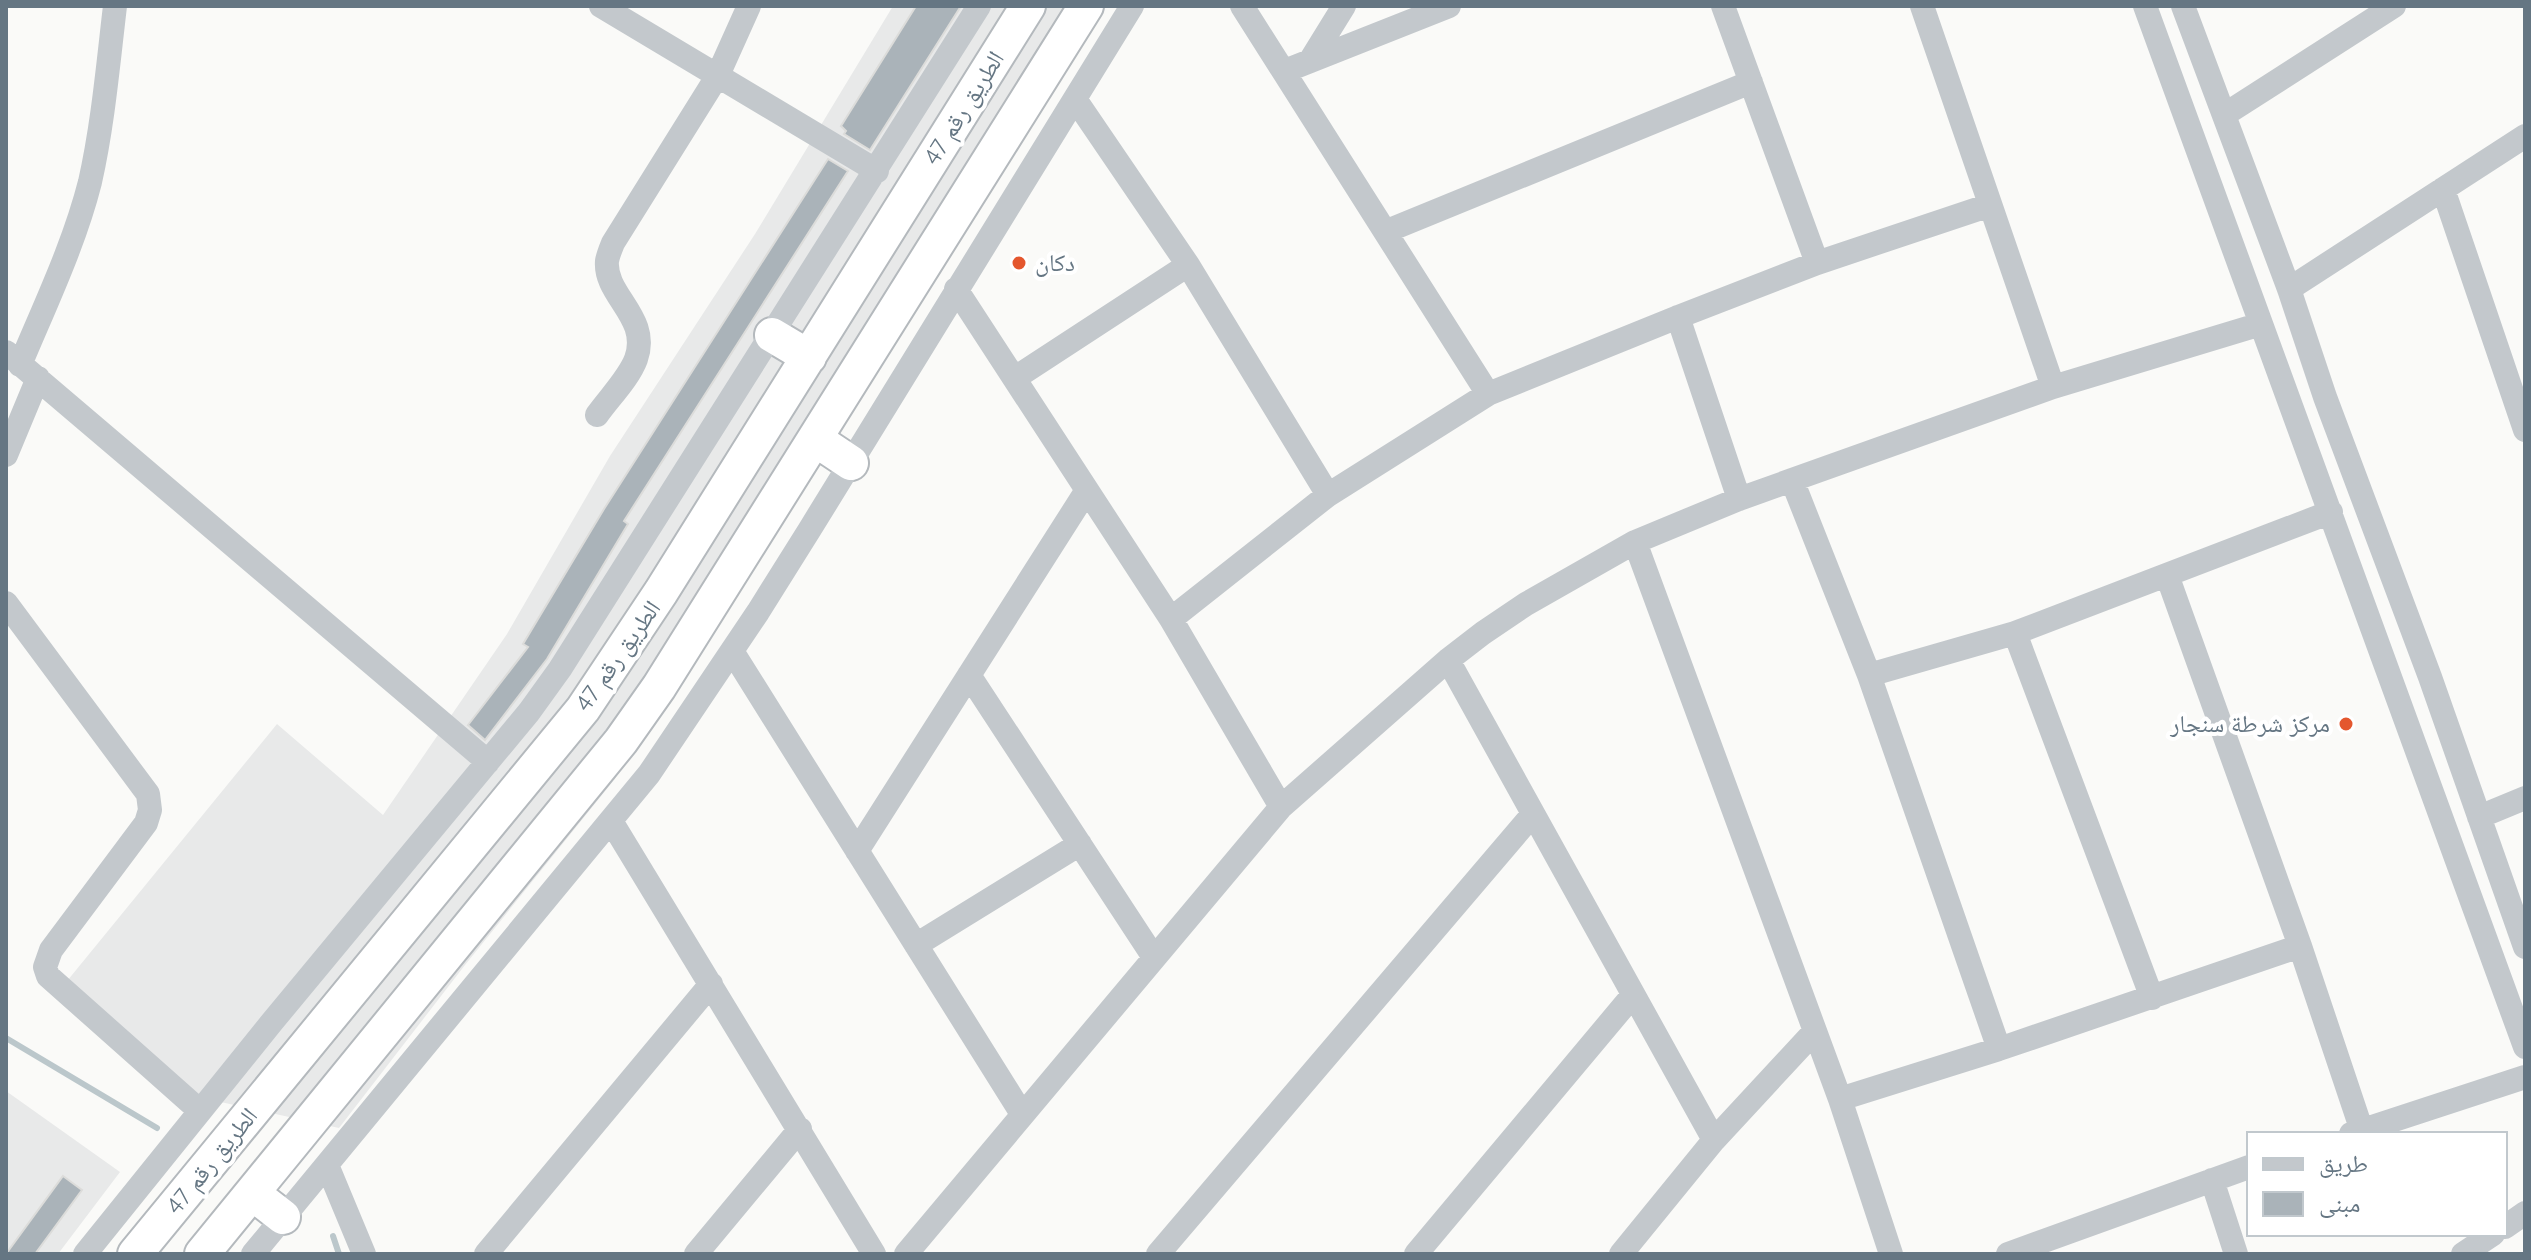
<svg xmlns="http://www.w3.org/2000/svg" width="2531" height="1260" viewBox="0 0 2531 1260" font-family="Quicksand,'Noto Naskh Arabic',sans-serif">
	<rect width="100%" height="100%" fill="#fafaf8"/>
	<path fill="#e8e9e9" d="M 893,6 L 1092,6 L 729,605 L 614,780 L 465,965 L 339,1128 L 184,1094 L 63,986 L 277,724 L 383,815 L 507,634 L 610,456 L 755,234 Z
		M 6,1091 L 120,1172 L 58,1254 L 6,1254 Z"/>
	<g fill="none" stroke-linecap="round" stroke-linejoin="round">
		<path stroke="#bbc7cb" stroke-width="6" d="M 6,1038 L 157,1128
			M 333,1236 L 339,1254"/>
	</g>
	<path fill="#aab3b9" stroke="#dcdcda" stroke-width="2" d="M 916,6 L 961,6 L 870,150 L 844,134 L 846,131 L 841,126 Z
		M 828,159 L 848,171 L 624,521 L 628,524 L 547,659 L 485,740 L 468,725 L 528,647 L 523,644 L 604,509 Z
		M 63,1176 L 82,1190 L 35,1254 L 6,1254 Z"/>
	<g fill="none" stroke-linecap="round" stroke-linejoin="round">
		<defs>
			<path id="highway" d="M 772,335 L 809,357
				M 815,439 L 851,463
				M 252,1193 L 283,1217
				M 135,1254 L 583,709 L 661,592 L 1028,6
				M 202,1254 L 621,741 L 659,687 L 1086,6"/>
		</defs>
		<use href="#highway" stroke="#b4b9bd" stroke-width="38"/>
		<path stroke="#c3c8cc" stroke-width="24" d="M 601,6 L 877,171
			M 1242,6 L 1488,394
			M 1723,6 L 1817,263
			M 1922,6 L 2053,387
			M 2145,6 L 2525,1047
			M 2183,6 L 2289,289 L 2325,397 L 2430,677 L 2525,947
			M 1310,61 L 1344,6
			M 1285,71 L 1449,6
			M 1075,99 L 1188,265 L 1328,495
			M 2224,115 L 2394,6
			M 2443,189 L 2525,430
			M 1387,231 L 1751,82
			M 956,289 L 1171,619 L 1281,807
			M 2289,289 L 2525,136
			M 1678,317 L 1739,499
			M 6,352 L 488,762
			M 20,365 C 45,305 74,245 90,182 C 103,124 108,65 115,6
			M 1015,378 L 1188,265
			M 597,415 C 609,398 629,378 636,359 C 651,317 604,296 607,261 C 608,255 611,248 613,243 L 718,75 L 749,6
			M 6,455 L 38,378
			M 1792,480 L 1869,675 L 1999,1049
			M 1635,542 L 1840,1099 L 1891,1254
			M 2167,575 L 2300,946 L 2362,1131
			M 6,603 L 148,794 L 150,810 L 146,823 L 51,950 L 45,967 L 48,976 L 200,1111
			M 1171,619 L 1328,495 L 1488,394 L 1678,317 L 1817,263 L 1990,205
			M 732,651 L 1022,1114
			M 1448,660 L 1714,1140
			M 969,675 L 1153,956
			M 1869,675 L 2015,633
			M 2479,817 L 2525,798
			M 611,821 L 874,1254
			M 857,851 L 1087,490
			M 916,945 L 1080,844
			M 2152,998 L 2015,633 L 2331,512
			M 1840,1099 L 1999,1049 L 2300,946
			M 2351,1134 L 2525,1077
			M 327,1165 L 364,1254
			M 2212,1180 L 2236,1254
			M 2505,1227 L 2525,1213
			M 85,1254 L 272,1022 L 529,712 L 560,669 L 979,6
			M 253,1254 L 649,774 L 758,612 L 810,529 L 1132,6
			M 486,1254 L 711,984
			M 696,1254 L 800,1129
			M 906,1254 L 1281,807 L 1448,660 L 1483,633 L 1526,604 L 1635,542 L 1739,499 L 2053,387 L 2261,324
			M 1158,1254 L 1533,814
			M 1416,1254 L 1633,995
			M 1621,1254 L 1714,1140 L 1815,1031
			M 2008,1254 L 2249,1167
			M 2463,1254 L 2493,1234"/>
		<use href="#highway" stroke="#fff" stroke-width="34"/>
	</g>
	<g fill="#e4572e" stroke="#fff" stroke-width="3">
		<circle cx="1019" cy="263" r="8"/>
		<circle cx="2346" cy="724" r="8"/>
	</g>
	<g text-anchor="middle" stroke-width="8" stroke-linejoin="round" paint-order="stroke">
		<g font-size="24" fill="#657683" stroke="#fff">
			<text transform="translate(964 108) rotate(-58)" y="8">الطريق رقم 47</text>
			<text transform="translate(618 656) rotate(-55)" y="8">الطريق رقم 47</text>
			<text transform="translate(212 1161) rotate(-51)" y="8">الطريق رقم 47</text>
		</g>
		<g font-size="24" fill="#657683" stroke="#fff" text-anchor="start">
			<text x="1035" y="271">دكان</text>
			<text x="2330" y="732" text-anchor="end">مركز شرطة سنجار</text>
		</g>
	</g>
	<rect width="2531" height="1260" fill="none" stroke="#657683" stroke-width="16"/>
	<rect x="2247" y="1132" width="260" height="104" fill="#ffffff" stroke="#c1c8cd" stroke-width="2"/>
	<rect x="2263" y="1158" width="40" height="12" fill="#c3c8cc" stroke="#c1c8cd" stroke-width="2"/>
	<text x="2319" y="1172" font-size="24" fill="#657683">طريق</text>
	<rect x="2263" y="1192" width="40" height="24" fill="#aab3b9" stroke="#c1c8cd" stroke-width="2"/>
	<text x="2319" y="1212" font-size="24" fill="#657683">مبنى</text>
</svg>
